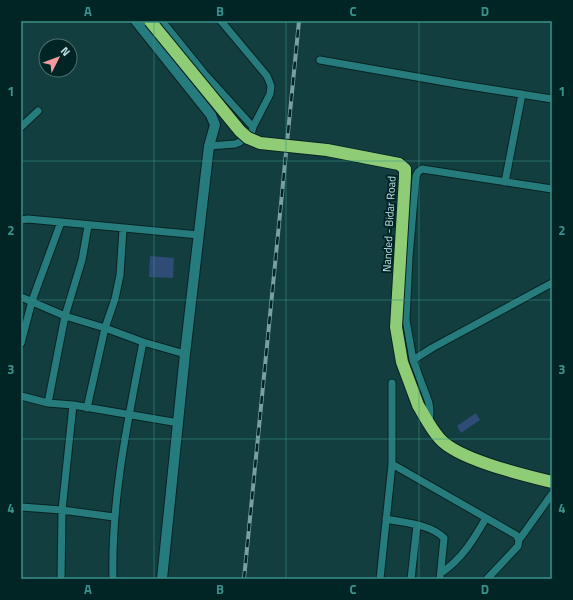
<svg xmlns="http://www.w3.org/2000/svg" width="573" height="600" viewBox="0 0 573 600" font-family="'Titillium Web',sans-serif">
	<rect width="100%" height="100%" fill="#123e3f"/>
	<path fill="#2e4c75" d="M 150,256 L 174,258 L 173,278 L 149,277 Z
		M 476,413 L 480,420 L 461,433 L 457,426 Z"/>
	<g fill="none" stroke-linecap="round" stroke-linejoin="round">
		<defs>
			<path id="street" d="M 162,21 L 204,73 L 253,127 L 252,131 L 240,142 L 235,144 L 209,146
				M 221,21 L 267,76 L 271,86 L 270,94 L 253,127
				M 320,60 L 457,84 L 552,99
				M 21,127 L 38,111
				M 505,182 L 522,94
				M 21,220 L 28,219 L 199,235
				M 21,297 L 65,316 L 105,328 L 143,342 L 185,354
				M 21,343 L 32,301 L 61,222
				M 413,360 L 432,348 L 552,283
				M 21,396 L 48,403 L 73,405 L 179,423
				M 48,403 L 65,316 L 82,260 L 88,226
				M 87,408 L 105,328 L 115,299 L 120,275 L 123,229
				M 429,423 L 430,412 L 429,403 L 413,360 L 406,320 L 409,257 L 416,176 L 418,172 L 422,169 L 552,189
				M 392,464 L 516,535 L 519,540 L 518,546 L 487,579
				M 21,507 L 62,510 L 114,517
				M 386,519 C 405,523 430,524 444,538 L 440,579
				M 519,540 L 552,494
				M 441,573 C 462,559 474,539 486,518
				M 61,579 L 62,510 L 73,405
				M 113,579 C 111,499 128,420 143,342
				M 380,579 L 392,464 L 392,383
				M 411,579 L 417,525"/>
			<path id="secondary" d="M 136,21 L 211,115 L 215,125 L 209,146 L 185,354 L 162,579"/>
			<path id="highway" d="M 418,405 C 425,417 431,429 440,439 C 459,460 524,475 552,482"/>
		</defs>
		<use href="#street" stroke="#092323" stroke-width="9"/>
		<use href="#secondary" stroke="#092323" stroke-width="12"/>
		<use href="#highway" stroke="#092323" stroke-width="14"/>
		<use href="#street" stroke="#267b7d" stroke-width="7"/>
		<use href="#secondary" stroke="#267b7d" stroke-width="10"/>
		<use href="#highway" stroke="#8fcc76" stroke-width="12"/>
		<defs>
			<path id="rail" d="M 244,579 L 299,21"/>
		</defs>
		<use href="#rail" stroke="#78a0a1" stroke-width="4"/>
		<use href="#rail" stroke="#012425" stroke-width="2.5" stroke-dasharray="8" stroke-linecap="butt"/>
		<defs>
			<path id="highway-bridge" d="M 150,21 L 240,131 L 248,138 L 260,143 L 327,150 L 399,164 L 405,169 L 405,177 L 396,327 L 402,362 L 418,405"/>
		</defs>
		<use href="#highway-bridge" stroke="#092323" stroke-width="14" stroke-linecap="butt"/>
		<use href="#highway-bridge" stroke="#8fcc76" stroke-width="12"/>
	</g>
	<path fill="none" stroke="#3a918b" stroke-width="1" stroke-opacity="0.55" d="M 154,21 L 154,579M 286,21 L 286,579M 419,21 L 419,579M 21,161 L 552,161M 21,300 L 552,300M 21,439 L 552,439"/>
	<g text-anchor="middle" stroke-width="4" stroke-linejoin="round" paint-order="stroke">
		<g font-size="11" fill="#bce2e2" stroke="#012425">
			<text transform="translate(389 224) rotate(-87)" y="4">Nanded - Bidar Road</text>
		</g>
	</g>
	<rect width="573" height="600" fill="none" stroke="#012425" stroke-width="44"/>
	<g transform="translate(58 58) rotate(48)"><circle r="19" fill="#012425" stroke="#4c7071"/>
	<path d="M0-3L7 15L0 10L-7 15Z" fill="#f59b9e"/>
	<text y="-6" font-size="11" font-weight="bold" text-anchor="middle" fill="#bce2e2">N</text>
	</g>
	<rect x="22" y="22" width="529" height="556" fill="none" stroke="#3a918b" stroke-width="1.5"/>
	<g font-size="13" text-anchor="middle" font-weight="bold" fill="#3a918b">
		<text x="88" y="16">A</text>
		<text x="220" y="16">B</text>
		<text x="353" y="16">C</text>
		<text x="485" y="16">D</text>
		<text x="11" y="96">1</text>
		<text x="562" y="96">1</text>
		<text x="11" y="235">2</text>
		<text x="562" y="235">2</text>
		<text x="11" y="374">3</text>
		<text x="562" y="374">3</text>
		<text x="11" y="513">4</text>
		<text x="562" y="513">4</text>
		<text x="88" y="594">A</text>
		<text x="220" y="594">B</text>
		<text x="353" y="594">C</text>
		<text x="485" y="594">D</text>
	</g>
</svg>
